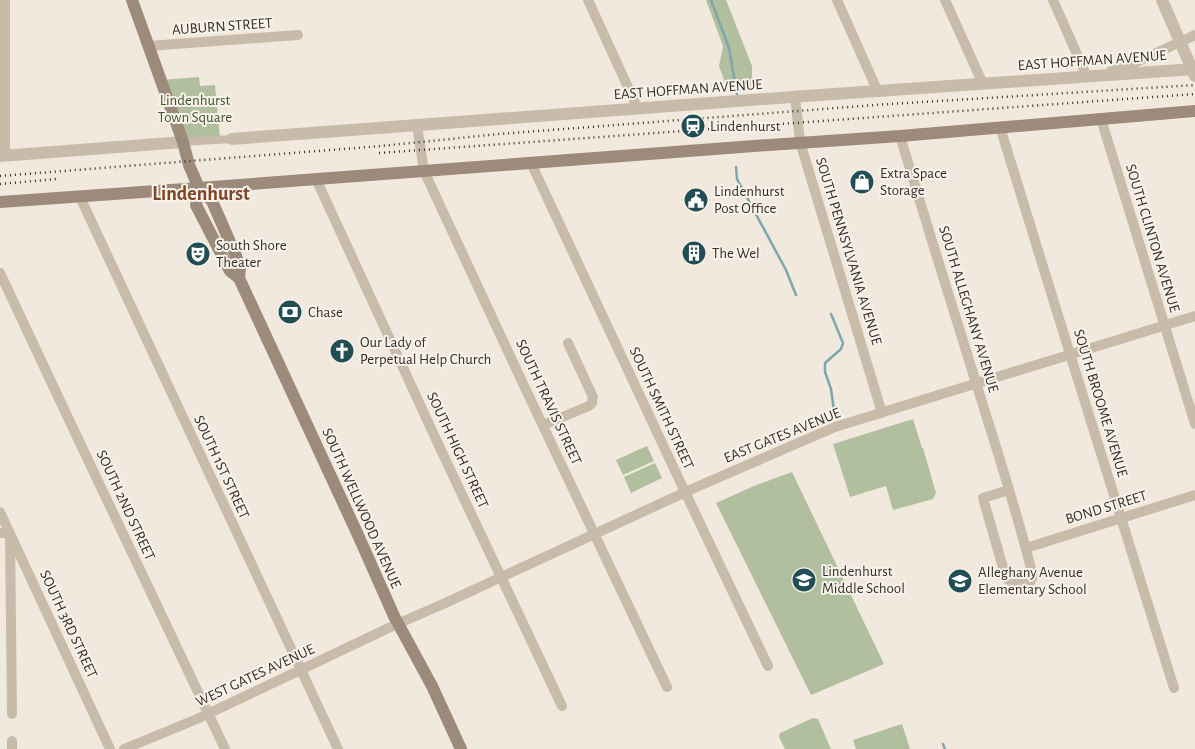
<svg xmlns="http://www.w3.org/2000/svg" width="1195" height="749" viewBox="0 0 1195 749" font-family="'Alegreya Sans',sans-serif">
	<rect width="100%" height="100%" fill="#f1e9dd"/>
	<path fill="#b1bf9e" d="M 706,0 L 726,0 L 752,66 L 752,89 L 731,93 L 725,82 L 719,66 L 723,46 Z
		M 199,77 L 200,86 L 215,85 L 220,139 L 183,142 L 162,80 Z
		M 913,419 L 922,448 L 923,448 L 936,493 L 933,499 L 893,510 L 886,486 L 850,497 L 833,444 Z
		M 647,446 L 654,461 L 623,475 L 616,460 Z
		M 655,463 L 662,478 L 631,493 L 624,477 Z
		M 792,472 L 884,664 L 811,695 L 716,503 L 754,486 Z
		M 813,718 L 818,719 L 831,749 L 785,749 L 779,737 L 780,733 Z
		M 902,724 L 910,749 L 856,749 L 853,740 Z"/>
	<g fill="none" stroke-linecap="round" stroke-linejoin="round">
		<path stroke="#7ea6ac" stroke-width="2.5" d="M 711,0 L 729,48 L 737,94
			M 736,167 L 737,179 L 786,270 L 796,295
			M 831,314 L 843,343 L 841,349 L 825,363 L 825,372 L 831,389 L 834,411
			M 943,744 L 945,749"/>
		<path stroke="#c8bbaa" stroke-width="8" d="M 183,142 L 232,139"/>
		<path stroke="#c8bbaa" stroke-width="10" d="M 588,0 L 638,109
			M 837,0 L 878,92
			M 945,0 L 983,84
			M 1053,0 L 1087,77 L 1092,76
			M 149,46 L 298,35
			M 1111,71 L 1126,67 L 1195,35
			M 795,97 L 800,142 L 882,413
			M 1101,119 L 1195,424
			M 417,125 L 424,171 L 525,388 L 667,687
			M 1000,127 L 1070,354 L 1174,688
			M 900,136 C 927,225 954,313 982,402 C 1000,460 1019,518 1033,577 L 1030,582 C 1020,585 1014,584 1006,578 L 983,498 L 1009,490
			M 5,156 L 5,0
			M 531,163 L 685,492 L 768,666
			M 316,179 L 440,448 L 562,706
			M 80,197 L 338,749
			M 0,273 L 70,422 L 225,749
			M 543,425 L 589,406 L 592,403 L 593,397 L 568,343
			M 0,512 L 110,749
			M 0,533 L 10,533 L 12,714
			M 1026,548 L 1195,495
			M 12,741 L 12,749
			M 124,749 L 197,719 L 397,624 L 441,605 L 692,489 L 835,427 L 1195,316"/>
		<path stroke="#c8bbaa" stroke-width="12" d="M 1162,0 L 1195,76
			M 232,139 L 805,96 L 1195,69
			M 0,156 L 183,142"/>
		<path stroke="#9c8a7b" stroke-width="12" d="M 132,0 L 183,142 L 189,165 L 199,188 L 212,201 L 236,256 L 240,268 L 239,278
			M 199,188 L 196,205 L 230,271 L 239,278 L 358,535 L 394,616 L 432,686 L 461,749
			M 0,202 L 199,188 L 754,146 L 900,136 L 1195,111"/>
		<path stroke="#362e29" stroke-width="2.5" stroke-dasharray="1 4" stroke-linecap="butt" d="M 379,153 L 1195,94
			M 0,176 L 381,146 L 499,134 L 875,105 L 1195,85
			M 0,184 L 57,179"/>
	</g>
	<defs>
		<symbol id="station-disc" viewBox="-11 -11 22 22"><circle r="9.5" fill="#214d55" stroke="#f8f3ea"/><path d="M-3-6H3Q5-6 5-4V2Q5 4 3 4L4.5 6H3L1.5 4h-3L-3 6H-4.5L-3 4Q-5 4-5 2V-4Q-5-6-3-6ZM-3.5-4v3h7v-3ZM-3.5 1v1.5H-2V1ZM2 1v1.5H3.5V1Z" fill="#fff"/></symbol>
		<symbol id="shop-disc" viewBox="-11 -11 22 22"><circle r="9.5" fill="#214d55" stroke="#f8f3ea"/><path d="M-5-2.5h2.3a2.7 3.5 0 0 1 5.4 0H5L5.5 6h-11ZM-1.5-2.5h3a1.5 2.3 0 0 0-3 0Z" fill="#fff"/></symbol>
		<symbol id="civic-disc" viewBox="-11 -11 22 22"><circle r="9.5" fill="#214d55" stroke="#f8f3ea"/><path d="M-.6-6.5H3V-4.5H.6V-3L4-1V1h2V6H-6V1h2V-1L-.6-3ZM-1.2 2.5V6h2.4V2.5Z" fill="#fff"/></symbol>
		<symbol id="building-disc" viewBox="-11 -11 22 22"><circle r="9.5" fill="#214d55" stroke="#f8f3ea"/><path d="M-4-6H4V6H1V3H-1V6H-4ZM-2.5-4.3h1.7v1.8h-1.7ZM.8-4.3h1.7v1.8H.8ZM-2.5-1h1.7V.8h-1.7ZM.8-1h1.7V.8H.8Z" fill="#fff"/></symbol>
		<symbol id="theatre-disc" viewBox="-11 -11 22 22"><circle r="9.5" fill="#214d55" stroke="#f8f3ea"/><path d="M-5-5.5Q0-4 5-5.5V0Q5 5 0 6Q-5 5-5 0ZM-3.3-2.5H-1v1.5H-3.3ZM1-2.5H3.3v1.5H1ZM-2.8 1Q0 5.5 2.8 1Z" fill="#fff"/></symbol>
		<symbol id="bank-disc" viewBox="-11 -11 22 22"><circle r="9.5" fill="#214d55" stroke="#f8f3ea"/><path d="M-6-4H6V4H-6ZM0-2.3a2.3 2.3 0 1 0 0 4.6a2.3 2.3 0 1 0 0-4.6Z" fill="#fff"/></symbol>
		<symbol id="church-disc" viewBox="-11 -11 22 22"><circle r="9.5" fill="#214d55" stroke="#f8f3ea"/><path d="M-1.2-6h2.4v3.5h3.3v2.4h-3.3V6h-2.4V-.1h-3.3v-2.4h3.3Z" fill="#fff"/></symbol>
		<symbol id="school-disc" viewBox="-11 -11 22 22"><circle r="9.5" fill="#214d55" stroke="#f8f3ea"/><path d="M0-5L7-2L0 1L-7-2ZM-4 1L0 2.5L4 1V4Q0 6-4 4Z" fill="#fff"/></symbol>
	</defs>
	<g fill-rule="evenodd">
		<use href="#station-disc" x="679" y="112" width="28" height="28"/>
		<use href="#shop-disc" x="848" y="168" width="28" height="28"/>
		<use href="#civic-disc" x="682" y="186" width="28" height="28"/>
		<use href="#building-disc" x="680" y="239" width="28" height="28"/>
		<use href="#theatre-disc" x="184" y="240" width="28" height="28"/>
		<use href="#bank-disc" x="276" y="298" width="28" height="28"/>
		<use href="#church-disc" x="328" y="337" width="28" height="28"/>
		<use href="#school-disc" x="790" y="566" width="28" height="28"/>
		<use href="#school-disc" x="946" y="567" width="28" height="28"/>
	</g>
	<g text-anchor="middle" stroke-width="4" stroke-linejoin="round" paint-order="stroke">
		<g font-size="15" fill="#362e29" stroke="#f8f3ea">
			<text transform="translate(222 26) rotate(-4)" y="5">AUBURN STREET</text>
			<text transform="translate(1092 60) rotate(-4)" y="5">EAST HOFFMAN AVENUE</text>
			<text transform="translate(688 89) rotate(-4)" y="5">EAST HOFFMAN AVENUE</text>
			<text transform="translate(1153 238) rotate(73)" y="5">SOUTH CLINTON AVENUE</text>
			<text transform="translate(849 251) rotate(73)" y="5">SOUTH PENNSYLVANIA AVENUE</text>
			<text transform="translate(969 309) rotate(73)" y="5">SOUTH ALLEGHANY AVENUE</text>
			<text transform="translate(549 402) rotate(65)" y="5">SOUTH TRAVIS STREET</text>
			<text transform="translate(1101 403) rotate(73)" y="5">SOUTH BROOME AVENUE</text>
			<text transform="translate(662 408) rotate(65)" y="5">SOUTH SMITH STREET</text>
			<text transform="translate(782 435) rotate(-22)" y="5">EAST GATES AVENUE</text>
			<text transform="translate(458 450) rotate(65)" y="5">SOUTH HIGH STREET</text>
			<text transform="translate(222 467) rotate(65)" y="5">SOUTH 1ST STREET</text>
			<text transform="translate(126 505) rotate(65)" y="5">SOUTH 2ND STREET</text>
			<text transform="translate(1106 507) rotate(-17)" y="5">BOND STREET</text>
			<text transform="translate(362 508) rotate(66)" y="5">SOUTH WELLWOOD AVENUE</text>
			<text transform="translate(69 624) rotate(65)" y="5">SOUTH 3RD STREET</text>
			<text transform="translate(255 675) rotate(-25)" y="5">WEST GATES AVENUE</text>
		</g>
		<g font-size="15" fill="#42532e" stroke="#f8f3ea">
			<text x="195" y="105">Lindenhurst<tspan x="195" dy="17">Town Square</tspan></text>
		</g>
		<g font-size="15" fill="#362e29" stroke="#f8f3ea" text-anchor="start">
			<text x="710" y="131">Lindenhurst</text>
			<text x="880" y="178">Extra Space<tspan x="880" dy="17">Storage</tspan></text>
			<text x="714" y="196">Lindenhurst<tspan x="714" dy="17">Post Office</tspan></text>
			<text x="216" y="250">South Shore<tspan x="216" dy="17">Theater</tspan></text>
			<text x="712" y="258">The Wel</text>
			<text x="308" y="317">Chase</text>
			<text x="360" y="347">Our Lady of<tspan x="360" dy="17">Perpetual Help Church</tspan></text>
			<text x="822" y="576">Lindenhurst<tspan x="822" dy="17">Middle School</tspan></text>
			<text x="978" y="577">Alleghany Avenue<tspan x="978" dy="17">Elementary School</tspan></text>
		</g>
		<g font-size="20" font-weight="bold" fill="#7f4528" stroke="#f8f3ea">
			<text x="201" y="200">Lindenhurst</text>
		</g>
	</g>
</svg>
